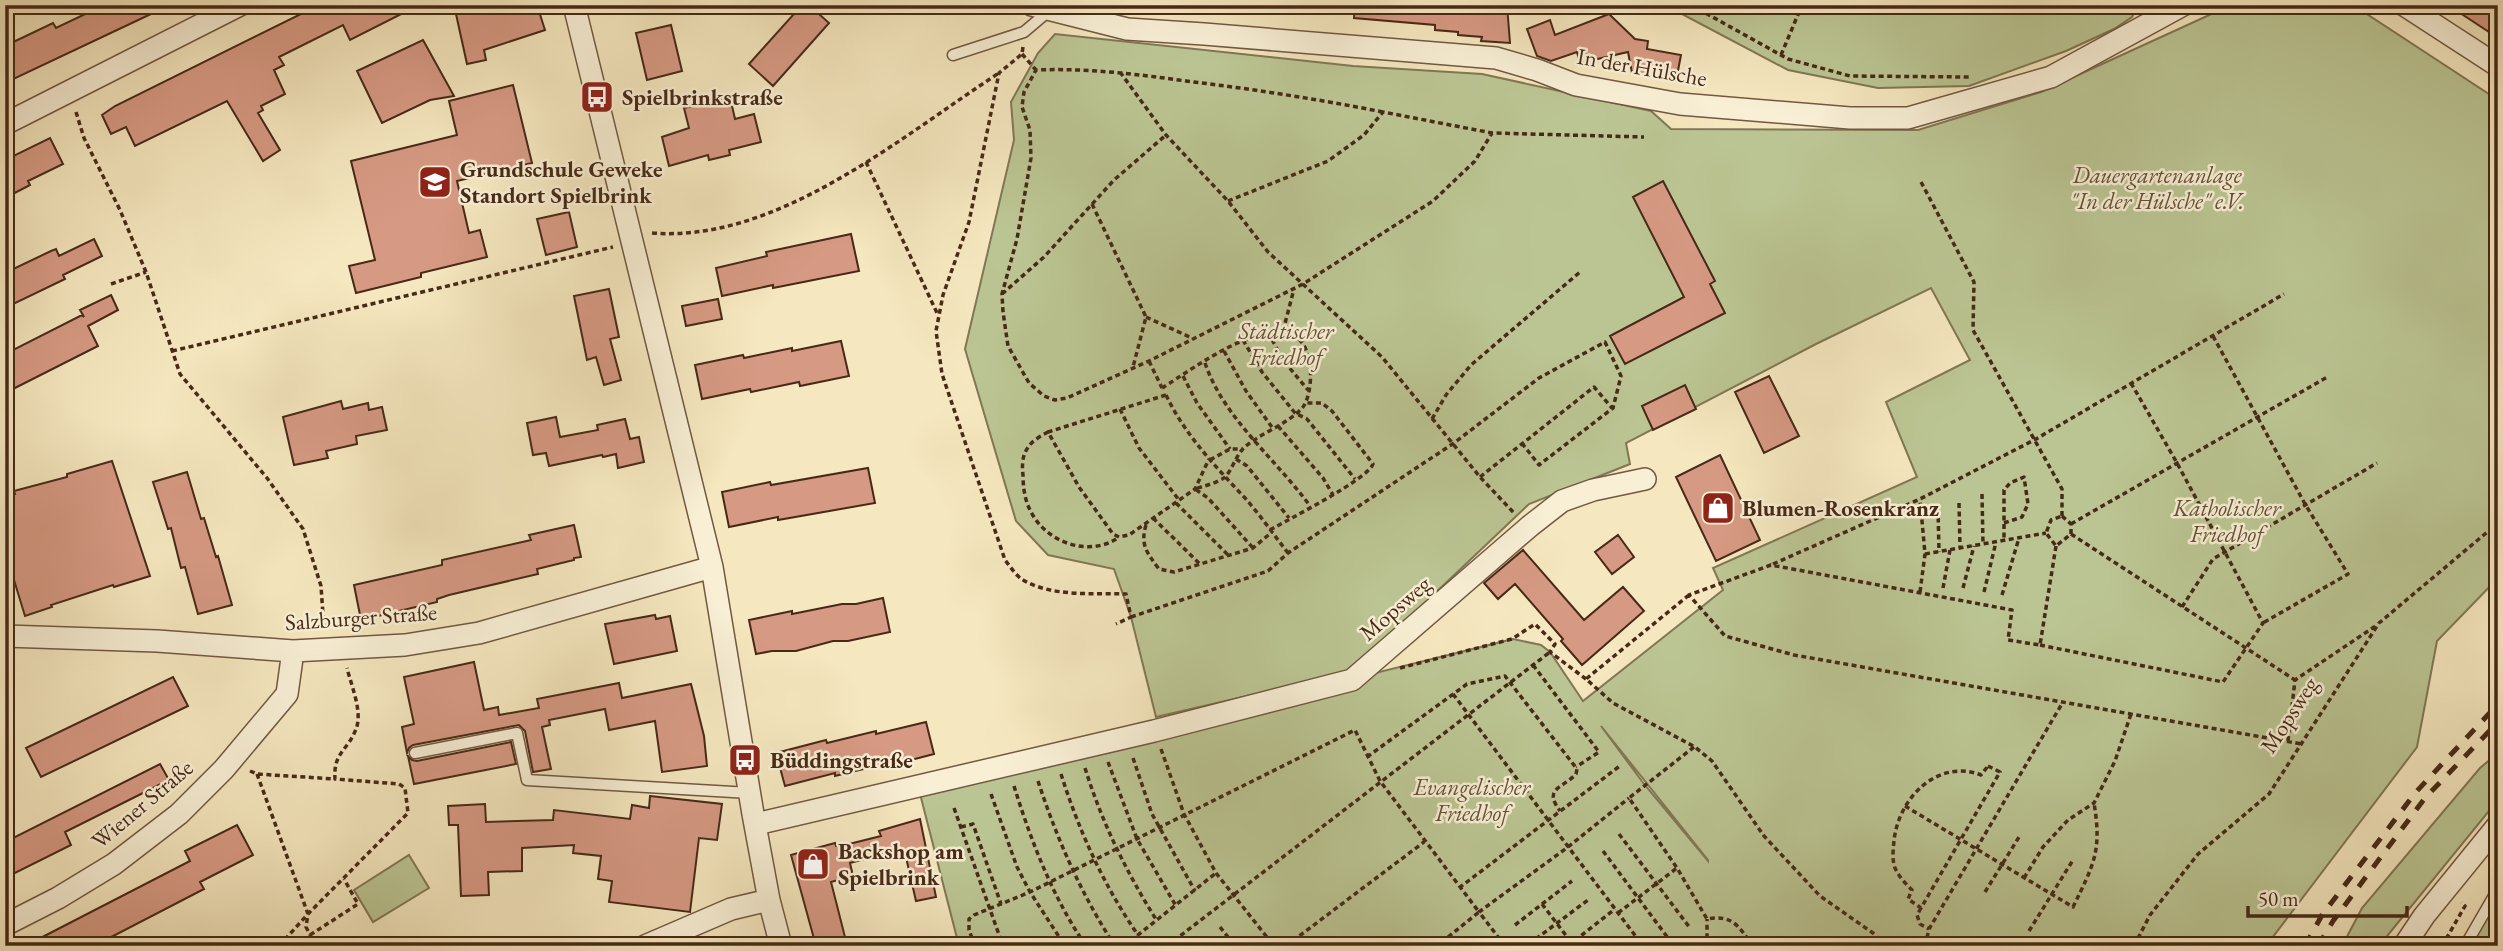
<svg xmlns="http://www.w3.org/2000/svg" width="2503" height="951" viewBox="0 0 2503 951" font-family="'EB Garamond',serif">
	<rect width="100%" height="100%" fill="#f5e7bf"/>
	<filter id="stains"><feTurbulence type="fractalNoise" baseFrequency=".00286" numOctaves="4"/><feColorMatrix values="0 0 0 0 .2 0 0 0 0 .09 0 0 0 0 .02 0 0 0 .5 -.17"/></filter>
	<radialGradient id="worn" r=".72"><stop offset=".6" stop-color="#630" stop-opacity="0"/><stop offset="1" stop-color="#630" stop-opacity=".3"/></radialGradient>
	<path fill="#bbc593" stroke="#817754" stroke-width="2" fill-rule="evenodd" d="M 1665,5 L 2138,5 L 2132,17 L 2114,29 L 2066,51 L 1969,86 L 1878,88 L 1788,70 Z
		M 2231,5 L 2353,5 L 2498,100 L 2498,578 L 2437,641 L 2417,747 L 2266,946 L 959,946 L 918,786 L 1513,639 L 1541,645 L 1550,652 L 1583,701 L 1723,590 L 1713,568 L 1917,477 L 1886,402 L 1970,360 L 1931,288 L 1816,344 L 1626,443 L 1630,464 L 1529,504 L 1352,672 L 1156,717 L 1131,617 L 1114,569 L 1048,555 L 1016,521 L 965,349 L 1014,140 L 1011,102 L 1038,53 L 1055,34 L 1353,66 L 1482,74 L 1651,111 L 1671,129 L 1918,130 L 2041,92 ZM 1601,726 L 1708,860 L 1708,861 L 1644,784 Z
		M 2498,753 L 2498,800 L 2379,946 L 2342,946 L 2362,908 L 2480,768 Z
		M 409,855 L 429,888 L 373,922 L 354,890 Z
		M 2498,899 L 2498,946 L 2470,946 Z"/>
	<path fill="#d69983" stroke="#472916" stroke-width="2" d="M 104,5 L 170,5 L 5,83 L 5,46 L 53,23 L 56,28 Z
		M 319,5 L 419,5 L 350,40 L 343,25 L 279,57 L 284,65 L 274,70 L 285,94 L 261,106 L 263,110 L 258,113 L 280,150 L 263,161 L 227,101 L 135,146 L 126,127 L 111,134 L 102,115 L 115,106 Z
		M 454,5 L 537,5 L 545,30 L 484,50 L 486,60 L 467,64 Z
		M 802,5 L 809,5 L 829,23 L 773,86 L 749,64 Z
		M 1355,5 L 1507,5 L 1510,43 L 1481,41 L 1482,37 L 1458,35 L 1458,32 L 1435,30 L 1435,25 L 1354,18 Z
		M 2448,5 L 2498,5 L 2498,38 Z
		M 1609,14 L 1635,39 L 1648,41 L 1647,49 L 1681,55 L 1676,81 L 1632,73 L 1628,52 L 1580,63 L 1577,52 L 1551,61 L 1537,56 L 1527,29 L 1550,20 L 1555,35 Z
		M 671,25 L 682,71 L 647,80 L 636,33 Z
		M 423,40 L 454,96 L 430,100 L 382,123 L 357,71 Z
		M 513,85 L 532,163 L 457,181 L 469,233 L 480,230 L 487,257 L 421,273 L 421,277 L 356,293 L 349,266 L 375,260 L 351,161 L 457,135 L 449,101 Z
		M 730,97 L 735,119 L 754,114 L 761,142 L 729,150 L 730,155 L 709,160 L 708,155 L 669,166 L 662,137 L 689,128 L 684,108 Z
		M 50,138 L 63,164 L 28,181 L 30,185 L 5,198 L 5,160 Z
		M 1663,181 L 1715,281 L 1710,284 L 1725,313 L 1625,364 L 1610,336 L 1684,297 L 1633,197 Z
		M 569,212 L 577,247 L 546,255 L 537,219 Z
		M 851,234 L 859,271 L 773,288 L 773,285 L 722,296 L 716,268 L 767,256 L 766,252 Z
		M 94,239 L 102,256 L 63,275 L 65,279 L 5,308 L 5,273 L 51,251 L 56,249 L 59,256 Z
		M 609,289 L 619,337 L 610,339 L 621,380 L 604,385 L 596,357 L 587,360 L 574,296 Z
		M 111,295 L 118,310 L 88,326 L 98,346 L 5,393 L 5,354 L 82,315 L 84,317 L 80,310 Z
		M 718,299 L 722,319 L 686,326 L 682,306 Z
		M 841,341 L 849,376 L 800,386 L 799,382 L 751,392 L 750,389 L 702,399 L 695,365 L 743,355 L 744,358 L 792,348 L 792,351 Z
		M 1769,376 L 1799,436 L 1764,453 L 1735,392 Z
		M 1685,385 L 1696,409 L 1653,430 L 1642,406 Z
		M 341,401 L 343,409 L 368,403 L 369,410 L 382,407 L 387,430 L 356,436 L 357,444 L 326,451 L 328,458 L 294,465 L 283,417 Z
		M 556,417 L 560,437 L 598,430 L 597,425 L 625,419 L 630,439 L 639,437 L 644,462 L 618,468 L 616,454 L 603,457 L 602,455 L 549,466 L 546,453 L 533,455 L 527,423 Z
		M 1720,455 L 1760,540 L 1716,561 L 1676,477 Z
		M 112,461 L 150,576 L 114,587 L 113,585 L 51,605 L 52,607 L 25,616 L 14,580 L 5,583 L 5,496 L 15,494 L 14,491 L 67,477 L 67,474 Z
		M 868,468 L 875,503 L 778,520 L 778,517 L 729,527 L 722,492 L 770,482 L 771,485 Z
		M 187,472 L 201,519 L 204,518 L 216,557 L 218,556 L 232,605 L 198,614 L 185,567 L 181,568 L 171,528 L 168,529 L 153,482 Z
		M 574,525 L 581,557 L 574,558 L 574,560 L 537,569 L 538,574 L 449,595 L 437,599 L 437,602 L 361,620 L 354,585 L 442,565 L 442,560 L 531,540 L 529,535 Z
		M 1618,535 L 1634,557 L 1612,574 L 1595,552 Z
		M 1523,550 L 1584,620 L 1623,587 L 1644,611 L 1582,665 L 1561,641 L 1563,639 L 1515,584 L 1498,599 L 1484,583 Z
		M 883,598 L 890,632 L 848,641 L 833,641 L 796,651 L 772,651 L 756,654 L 749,620 L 792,611 L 792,614 L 842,604 L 856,604 Z
		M 655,615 L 656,619 L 670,616 L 677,651 L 614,664 L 605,624 Z
		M 474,662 L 484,710 L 498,707 L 499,715 L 539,708 L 537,699 L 619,683 L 622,698 L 691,684 L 704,736 L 707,766 L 662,772 L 655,721 L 609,730 L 605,709 L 549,720 L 550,725 L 542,727 L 551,769 L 533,772 L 525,731 L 519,725 L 413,745 L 409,748 L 407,753 L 402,727 L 414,724 L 404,677 Z
		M 173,677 L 188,706 L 41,777 L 26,748 Z
		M 926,722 L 934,754 L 884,767 L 884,764 L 835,776 L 835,773 L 785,786 L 776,753 L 826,740 L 827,743 L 876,731 L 876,734 Z
		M 511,742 L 516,764 L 414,784 L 408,756 L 412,760 L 417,761 Z
		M 160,764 L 169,780 L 65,832 L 71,845 L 5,878 L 5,842 Z
		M 650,796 L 722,804 L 717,840 L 699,838 L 690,912 L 609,902 L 612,881 L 598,879 L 601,856 L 573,853 L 574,845 L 522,848 L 522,871 L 488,872 L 489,895 L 461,896 L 458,825 L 449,825 L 448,806 L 485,804 L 486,822 L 553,820 L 554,810 L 630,819 L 632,805 L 649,808 Z
		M 920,819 L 936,897 L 916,901 L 905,853 L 887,858 L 886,853 L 850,863 L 853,876 L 831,882 L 846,941 L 827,946 L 816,946 L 791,855 L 835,843 L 836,846 L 845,845 L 881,836 L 879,831 Z
		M 237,825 L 253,855 L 200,882 L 204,889 L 94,946 L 25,946 L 190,861 L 185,851 Z"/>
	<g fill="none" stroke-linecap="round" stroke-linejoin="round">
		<defs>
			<path id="service" d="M 953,55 L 1024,32 L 1050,10
				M 415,753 L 517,733 L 527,780 L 750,793
				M 2465,946 L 2498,889"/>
			<path id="minor" d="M 574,5 L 712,567 L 753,814 L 769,900 L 781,946
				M 1032,5 L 1127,29 L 1204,34 L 1496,58 L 1537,70 L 1576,85 L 1680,104 L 1850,118 L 1908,118 L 2051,77 L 2183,5
				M 2404,5 L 2498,66
				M 5,124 L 240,5
				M 5,636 L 157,641 L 293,651 L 405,645 L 479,633 L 712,567
				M 756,824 L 1154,731 L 1352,680 L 1530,526 L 1562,501 L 1593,490 L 1645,479
				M 5,925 L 58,898 L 114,864 L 179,814 L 224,769 L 287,694 L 293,651
				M 645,946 L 731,909 L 769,900
				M 2404,946 L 2424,916 L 2498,825"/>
		</defs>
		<use href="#service" stroke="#725840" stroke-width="13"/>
		<use href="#minor" stroke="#725840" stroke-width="24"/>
		<path stroke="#472916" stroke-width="3.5" stroke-dasharray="5 3.5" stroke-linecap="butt" d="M 1691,5 L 1788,59 L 1850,76 L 1969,77
			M 1023,47 L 1022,54 L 999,73 L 969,222 L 943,295 L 936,331 L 942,374 L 1005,560 C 1010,566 1016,576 1023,580 C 1052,597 1093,593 1126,594 L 1131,617 L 1116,624
			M 1022,54 L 1036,70
			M 1781,55 L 1802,5
			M 1120,72 L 1166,135 L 1228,201 L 1268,252 L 1382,357 L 1480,477 L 1514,513
			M 76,112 L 84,138 L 120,210 L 146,272 L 180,374 L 267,478 L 303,529 L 321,586 L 324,630
			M 1383,112 C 1317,99 1252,89 1186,81 C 1136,74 1087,68 1036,70 L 1024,92 L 1022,107 L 1030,130 L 1031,158 L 1017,239 L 1002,294 L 1003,312 L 1008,346 L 1029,383 L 1044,396 L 1055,400 L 1067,398 L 1149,361 L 1303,284 L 1433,201 L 1475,161 L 1492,133
			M 866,162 L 938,315
			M 1921,182 L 1974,282 L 1973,330 L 2062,489 L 2062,516
			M 1228,201 L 1328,161 L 1364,135 L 1383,112 L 1492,133 L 1644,137
			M 1092,204 L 1146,317 L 1133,367
			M 652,233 C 777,243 899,138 999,73
			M 111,284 L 146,272
			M 1002,294 L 1044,257 L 1114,180 L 1166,135
			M 1146,317 L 1194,339
			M 1283,331 L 1294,289
			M 1268,332 L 1283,360 L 1308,390
			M 2213,336 L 2305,504 L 2348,574 L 2263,623
			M 1243,340 L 1262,372 L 1295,413 L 1307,419 L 1355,479
			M 172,351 L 613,247
			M 1224,351 L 1246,391 L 1274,430
			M 1149,361 L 1162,388
			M 1205,363 C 1224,419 1276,459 1310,506
			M 1183,376 L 1197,403 L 1230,449
			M 1162,388 C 1192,370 1296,290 1309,360 C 1312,372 1311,396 1303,407 C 1288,425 1255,435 1242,450 C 1235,458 1232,470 1225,477 C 1218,483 1203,486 1195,489 L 1208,498 L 1253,548
			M 1166,395 L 1048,432 L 1079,487 L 1113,534 L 1119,537 L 1129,535 L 1195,489 L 1209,459
			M 1166,395 C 1185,435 1215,466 1245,498 C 1260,515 1274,535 1288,553
			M 1120,409 L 1139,448 L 1179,500
			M 1432,419 L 1446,395 L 1471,365 L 1580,272
			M 1278,426 L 1323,478 L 1333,495
			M 1048,432 C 1041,436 1031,441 1027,449 C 1022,456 1022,467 1023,475 C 1023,488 1025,501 1031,512 C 1047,543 1090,558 1119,537
			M 1236,459 L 1247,466 L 1289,518
			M 1210,460 L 1230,449 L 1243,449
			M 1480,477 L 1594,387 L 1612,408
			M 1982,494 L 1983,544
			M 1176,503 L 1229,556
			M 1959,503 L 1960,548
			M 1938,509 L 1939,552
			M 2062,516 L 2071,524 L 2071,534 L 2056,546 L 2046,533 L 2051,520 Z
			M 1153,518 L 1201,565
			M 2004,523 L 2022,517 L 2028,504 L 2024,477 L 2010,483 L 2004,490 L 2004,540
			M 2071,524 L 2329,376
			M 1146,525 C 1140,545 1147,553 1159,569 L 1174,572 L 1253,548 L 1272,532
			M 1270,530 C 1289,519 1368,479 1373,464 L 1332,411 L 1322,403 L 1305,403
			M 2071,534 L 2295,680
			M 2056,546 L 2040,645 L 2008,640 L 2012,610 L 1771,565 L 1689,595 L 1725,636 L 1794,655 L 2302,744
			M 1925,554 L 2046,533
			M 1773,564 L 1920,499 L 2036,439 L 2284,294
			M 1943,588 L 1950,550
			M 1963,588 L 1974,546
			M 1920,592 L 1925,554 L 1920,499
			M 1984,592 L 1996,542
			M 1689,595 L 1586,679 L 1613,703 L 1695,747 L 1712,761 L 1764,836 L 1820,896 L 1873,933 L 1885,946
			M 2002,595 L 2019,538
			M 2182,607 L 2213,559 L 2377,463
			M 1131,617 L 1268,571 L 1288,553 L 1454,443 L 1539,378 L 1605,342 L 1621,376 L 1613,408 L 1539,465 L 1521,442
			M 2040,645 L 2223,682 L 2263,623 L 2177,463 L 2131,383
			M 1533,665 L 1599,752 L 1576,767
			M 1400,668 L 1512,639 L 1535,624 L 1555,644 L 1550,652 L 1586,679
			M 1453,694 L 1643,946
			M 2288,741 L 2295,680 L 2377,625
			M 1694,747 L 1629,798 L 1677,868 L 1707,919 C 1733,914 1739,927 1753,946
			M 1161,749 L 1184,814 L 1216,873 L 1274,946
			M 1367,757 L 1467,684 L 1505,676 L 1577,769 L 1576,774 C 1562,789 1543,788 1560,811
			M 1133,758 L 1152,814 L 1195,891
			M 1108,762 L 1137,839 L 1176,906
			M 1988,766 L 2000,772 L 1921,908 L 1908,899 L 1912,890 C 1906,884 1899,877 1895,868 C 1892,860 1893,850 1894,841 C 1898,799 1937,758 1981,775 Z
			M 1085,768 C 1102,823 1127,873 1157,921
			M 250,771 L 257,774 L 335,779
			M 257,774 L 308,914 L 279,946
			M 1061,774 C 1079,831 1104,886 1138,935
			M 1038,781 C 1057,839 1081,894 1115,946
			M 1014,786 C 1031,841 1053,898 1086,946
			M 991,794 L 1017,867 L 1030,892 L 1065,946
			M 1905,806 L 2073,907 C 2094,864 2102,851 2094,803
			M 954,808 L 1003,946
			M 961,827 L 973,824 L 1001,904
			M 1619,834 L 1690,928
			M 1603,851 L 1671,942
			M 2024,878 L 2043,847 L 2068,820 L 2094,803 L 2115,761 L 2131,714
			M 1459,888 L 1621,765
			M 1985,892 L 2019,837
			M 1542,904 L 1574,946
			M 1921,908 L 1917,915 L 1920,924 L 1929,929
			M 1618,913 L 1677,868
			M 1515,925 L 1572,881
			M 1220,927 L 1235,946
			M 2029,931 L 2073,860
			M 310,935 L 358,904 L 344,879
			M 1205,940 L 1209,946
			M 1529,944 L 1588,900
			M 316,946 L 306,927 L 308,914 L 408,813 L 405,788 L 399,784 L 335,779 C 333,752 348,751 356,729 C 363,712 351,685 347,668
			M 975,946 L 969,930 L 969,919 L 974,915 L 1030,892 L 1355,730 L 1380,781 L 1479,912 L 1437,946
			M 1124,946 L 1216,873
			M 1167,946 L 1550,652
			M 1286,946 L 1424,842
			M 1505,946 L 1479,912 L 1568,847 L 1629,798
			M 1568,946 L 1615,909
			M 1603,946 L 1615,936
			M 1704,946 L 1707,941 L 1707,919
			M 1925,946 L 1929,929 L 2063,702
			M 2134,946 L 2150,915 L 2198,854 L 2269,794 L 2379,623 L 2498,523
			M 2442,946 L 2465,906 L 2461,903"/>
		<use href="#service" stroke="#f8efd5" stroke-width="10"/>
		<use href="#minor" stroke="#f8efd5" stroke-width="21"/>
		<path stroke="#472916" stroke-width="5" stroke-dasharray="12 12" stroke-linecap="butt" d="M 2305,946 L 2322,915 L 2416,792 L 2498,704
			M 2318,946 L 2333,921 L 2425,798 L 2498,722"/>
	</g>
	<defs>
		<symbol id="bus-square" viewBox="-11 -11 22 22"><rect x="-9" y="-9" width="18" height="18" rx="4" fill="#8f2418" stroke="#f8efd5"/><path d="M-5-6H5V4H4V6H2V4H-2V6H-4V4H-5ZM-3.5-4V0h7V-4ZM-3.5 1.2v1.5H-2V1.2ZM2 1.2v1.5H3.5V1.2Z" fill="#fff"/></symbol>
		<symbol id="school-square" viewBox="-11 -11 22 22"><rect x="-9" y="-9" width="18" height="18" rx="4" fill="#8f2418" stroke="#f8efd5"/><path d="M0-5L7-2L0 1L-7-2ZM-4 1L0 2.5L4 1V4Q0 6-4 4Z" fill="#fff"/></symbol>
		<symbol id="shop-square" viewBox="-11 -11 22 22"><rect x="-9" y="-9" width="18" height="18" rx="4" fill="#8f2418" stroke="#f8efd5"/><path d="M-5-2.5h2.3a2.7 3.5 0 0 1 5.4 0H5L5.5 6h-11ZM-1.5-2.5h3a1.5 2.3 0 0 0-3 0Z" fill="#fff"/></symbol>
	</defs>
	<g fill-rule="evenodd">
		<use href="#bus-square" x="578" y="78" width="38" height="38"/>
		<use href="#school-square" x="416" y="163" width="38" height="38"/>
		<use href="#shop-square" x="1699" y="489" width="38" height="38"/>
		<use href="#bus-square" x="726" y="741" width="38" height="38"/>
		<use href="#shop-square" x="794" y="845" width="38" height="38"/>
	</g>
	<g text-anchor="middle" stroke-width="5" stroke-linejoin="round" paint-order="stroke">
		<g font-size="23" fill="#472916" stroke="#f8efd5">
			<text transform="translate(1642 67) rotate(10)" y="8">In der Hülsche</text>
			<text transform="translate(1395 608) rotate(-41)" y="8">Mopsweg</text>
			<text transform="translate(361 617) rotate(-4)" y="8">Salzburger Straße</text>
			<text transform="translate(2289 715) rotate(-57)" y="8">Mopsweg</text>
			<text transform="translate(142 804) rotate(-40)" y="8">Wiener Straße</text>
		</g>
		<g font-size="23" font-weight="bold" fill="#472916" stroke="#f8efd5" text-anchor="start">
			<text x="622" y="105">Spielbrinkstraße</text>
			<text x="460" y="177">Grundschule Geweke<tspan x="460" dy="26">Standort Spielbrink</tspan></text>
			<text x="1742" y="516">Blumen-Rosenkranz</text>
			<text x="770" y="768">Büddingstraße</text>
			<text x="838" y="859">Backshop am<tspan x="838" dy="26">Spielbrink</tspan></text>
		</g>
		<g font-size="23" font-style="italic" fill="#645035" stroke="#f8efd5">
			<text x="2157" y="183">Dauergartenanlage<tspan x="2157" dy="26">"In der Hülsche" e.V.</tspan></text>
			<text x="1286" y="339">Städtischer<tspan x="1286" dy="26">Friedhof</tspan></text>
			<text x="2227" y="516">Katholischer<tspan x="2227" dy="26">Friedhof</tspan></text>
			<text x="1472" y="795">Evangelischer<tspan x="1472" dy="26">Friedhof</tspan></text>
		</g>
	</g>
	<rect width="2503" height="951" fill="none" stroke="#f5e7bf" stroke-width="28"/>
	<rect x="7" y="7" width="2489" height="937" fill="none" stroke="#472916" stroke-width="3.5"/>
	<rect x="14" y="14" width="2475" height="923" fill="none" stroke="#472916" stroke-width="2"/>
	<path d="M2248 906v10h159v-10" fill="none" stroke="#472916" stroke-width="3.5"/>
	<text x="2258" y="906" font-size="21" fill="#472916" stroke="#f8efd5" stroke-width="5" paint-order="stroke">50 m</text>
	<rect width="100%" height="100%" filter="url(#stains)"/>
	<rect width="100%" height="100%" fill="url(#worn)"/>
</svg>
